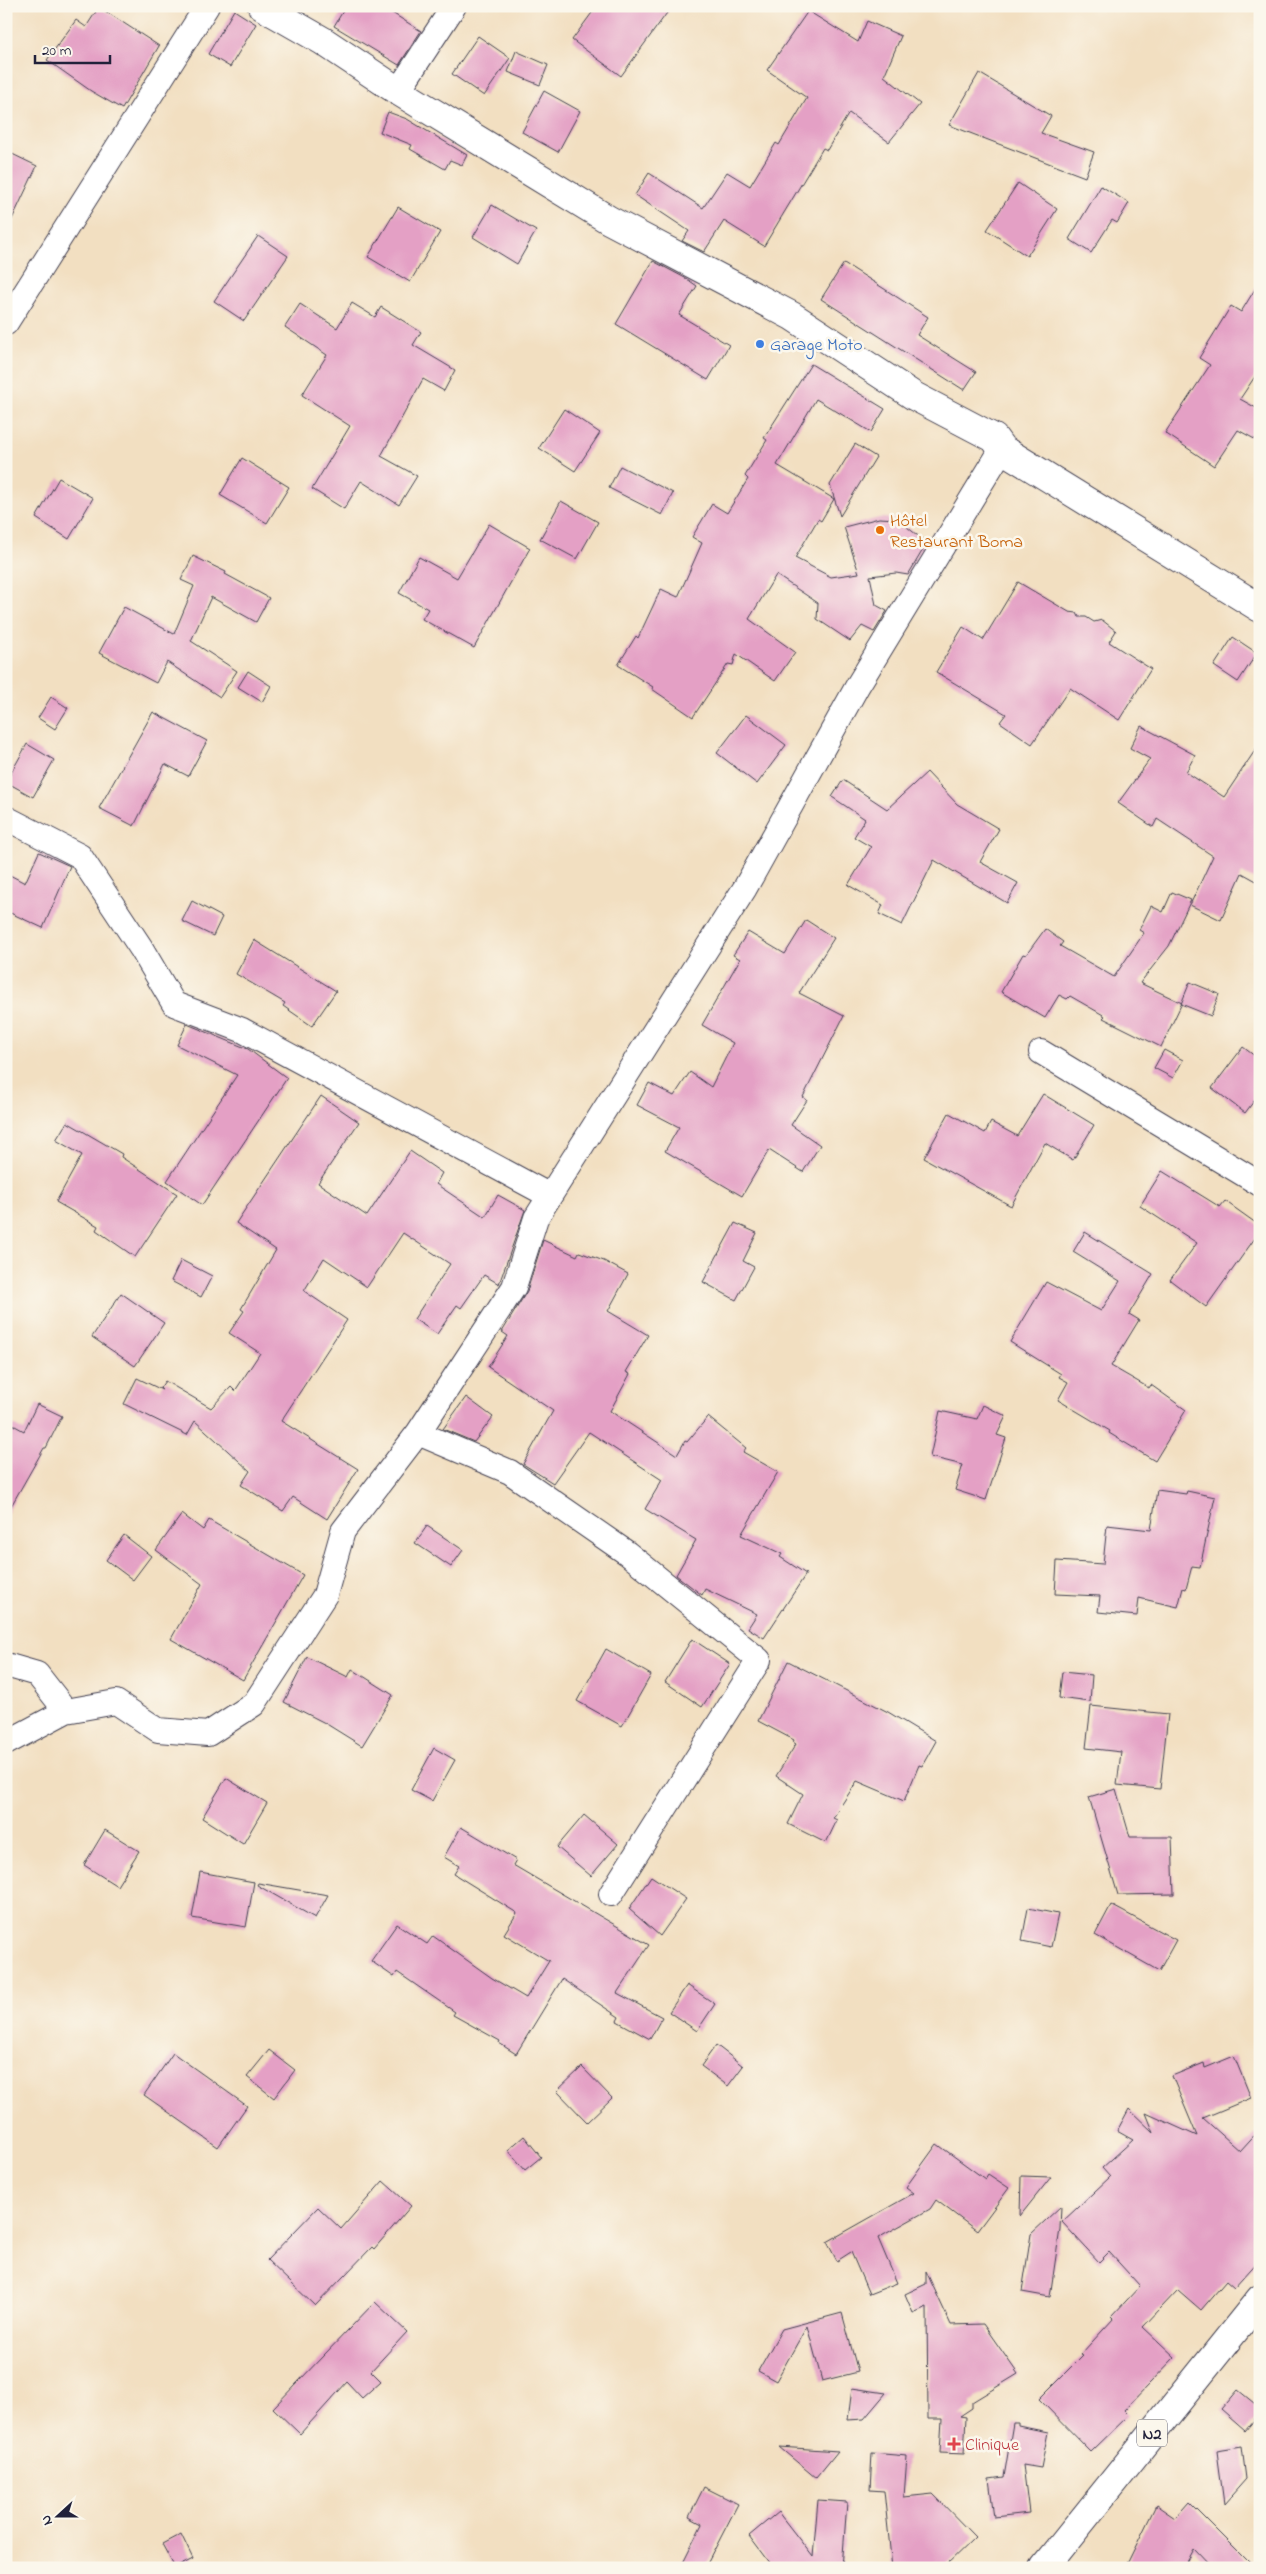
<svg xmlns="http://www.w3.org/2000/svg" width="1266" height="2574" viewBox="0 0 1266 2574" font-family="'Indie Flower',sans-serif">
	<rect width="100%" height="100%" fill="#fbf7ec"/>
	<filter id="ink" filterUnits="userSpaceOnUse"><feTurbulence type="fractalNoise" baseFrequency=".02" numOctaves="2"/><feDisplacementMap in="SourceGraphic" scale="10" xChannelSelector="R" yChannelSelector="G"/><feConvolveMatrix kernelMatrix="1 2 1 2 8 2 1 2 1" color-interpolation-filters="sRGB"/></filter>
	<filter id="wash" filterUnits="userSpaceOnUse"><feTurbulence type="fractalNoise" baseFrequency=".0096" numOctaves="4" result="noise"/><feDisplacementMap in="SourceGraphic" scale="20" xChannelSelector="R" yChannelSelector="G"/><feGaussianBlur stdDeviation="1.12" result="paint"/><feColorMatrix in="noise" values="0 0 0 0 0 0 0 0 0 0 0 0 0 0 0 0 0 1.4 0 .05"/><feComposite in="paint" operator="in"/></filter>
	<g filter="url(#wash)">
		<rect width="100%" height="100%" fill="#f2dfc1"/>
		<g id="blocks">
			<path fill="#e4a0c5" d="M 346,6 L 381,6 L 421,31 L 399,65 L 334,26 Z
				M 597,6 L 672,6 L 621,76 L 572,40 Z
				M 99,7 L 159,46 L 122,109 L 91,91 L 47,60 L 76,20 L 86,27 Z
				M 234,10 L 256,24 L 230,67 L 208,54 Z
				M 808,11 L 858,42 L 867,21 L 901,36 L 884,76 L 920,104 L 889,142 L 849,113 L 827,150 L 823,148 L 764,246 L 724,221 L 704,252 L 682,241 L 689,231 L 635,195 L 649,173 L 703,208 L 727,172 L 750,186 L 776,143 L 779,145 L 807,98 L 767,70 Z
				M 478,36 L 510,58 L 484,96 L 452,74 Z
				M 516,51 L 548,65 L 540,85 L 508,72 Z
				M 979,73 L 1051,116 L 1041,133 L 1094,152 L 1085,177 L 949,125 Z
				M 544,91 L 580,111 L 558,152 L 522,132 Z
				M 388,112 L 407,119 L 467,155 L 462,165 L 450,160 L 445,169 L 410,149 L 412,145 L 380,132 Z
				M 6,151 L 37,166 L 6,232 Z
				M 1018,183 L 1057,209 L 1027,256 L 987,230 Z
				M 1101,186 L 1129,203 L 1117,223 L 1112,220 L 1091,253 L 1069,239 Z
				M 492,205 L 536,231 L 517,264 L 473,237 Z
				M 398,207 L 440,232 L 410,282 L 368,257 Z
				M 258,236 L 288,256 L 244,321 L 214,301 Z
				M 653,261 L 687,279 L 697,286 L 679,315 L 729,345 L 708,380 L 616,324 Z
				M 844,263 L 928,317 L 917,335 L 976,372 L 964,390 L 821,299 Z
				M 1260,281 L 1260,369 L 1240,399 L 1260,410 L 1260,442 L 1238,430 L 1214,466 L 1165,433 L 1210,365 L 1199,358 L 1231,306 L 1241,312 Z
				M 352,303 L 375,317 L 381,307 L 421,332 L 413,345 L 455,370 L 444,391 L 423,379 L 381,456 L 417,476 L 399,505 L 361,481 L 344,509 L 312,489 L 350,426 L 302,395 L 327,355 L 285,327 L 300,304 L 337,328 Z
				M 811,364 L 885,409 L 871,432 L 816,399 L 777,465 L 834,499 L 821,521 L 818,519 L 795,558 L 831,577 L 859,573 L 844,527 L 879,518 L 897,519 L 927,543 L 908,575 L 896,573 L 870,576 L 876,605 L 887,611 L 874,632 L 862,626 L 850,641 L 817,619 L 818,603 L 776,575 L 749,619 L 795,652 L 775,681 L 736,654 L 733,665 L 728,664 L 693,717 L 652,689 L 653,687 L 618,665 L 636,636 L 638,638 L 661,589 L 678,597 L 702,543 L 692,537 L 712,504 L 727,513 L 748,479 L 745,476 L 767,440 L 764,438 Z
				M 564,409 L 600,433 L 575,471 L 539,448 Z
				M 855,444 L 876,457 L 840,516 L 830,485 Z
				M 242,458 L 289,487 L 267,523 L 220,495 Z
				M 620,466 L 673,493 L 662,515 L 609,488 Z
				M 59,478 L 93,498 L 69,539 L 36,518 Z
				M 561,501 L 598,522 L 577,559 L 540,539 Z
				M 489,524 L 530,548 L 474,648 L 422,619 L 428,609 L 399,593 L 419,557 L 457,578 Z
				M 193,556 L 226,572 L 225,574 L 269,598 L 256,622 L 211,597 L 191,641 L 237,671 L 220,697 L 167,662 L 156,683 L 99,653 L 124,607 L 174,634 L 194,586 L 181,580 Z
				M 1018,582 L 1069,612 L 1077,613 L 1079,617 L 1086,617 L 1094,622 L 1102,620 L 1116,631 L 1109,642 L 1151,669 L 1119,720 L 1070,688 L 1032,744 L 1000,722 L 1006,714 L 936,672 L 963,627 L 983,640 Z
				M 1233,637 L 1257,653 L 1238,682 L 1214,666 Z
				M 248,671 L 271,686 L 262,702 L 238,687 Z
				M 51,697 L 68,708 L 55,729 L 38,718 Z
				M 153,712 L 207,741 L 188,776 L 165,764 L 134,826 L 99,808 Z
				M 746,715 L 786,745 L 757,784 L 717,753 Z
				M 1141,726 L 1195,755 L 1186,772 L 1224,797 L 1260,743 L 1260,883 L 1242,873 L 1221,920 L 1190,905 L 1213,856 L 1157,819 L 1153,827 L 1118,803 L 1150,759 L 1130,748 Z
				M 27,744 L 54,760 L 33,797 L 6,782 Z
				M 927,772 L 957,804 L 999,829 L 980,862 L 1018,883 L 1007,903 L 934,860 L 902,925 L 879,914 L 883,905 L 848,885 L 871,847 L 854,837 L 865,819 L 832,797 L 843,780 L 887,809 Z
				M 39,852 L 70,866 L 43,928 L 6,911 L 6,873 L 25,883 Z
				M 1172,892 L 1191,900 L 1169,946 L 1140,983 L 1182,1003 L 1161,1047 L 1103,1018 L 1105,1016 L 1070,996 L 1067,999 L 1059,995 L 1045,1018 L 1001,992 L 1023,954 L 1026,955 L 1045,929 L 1063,942 L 1060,946 L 1114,977 L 1144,933 L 1139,930 L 1151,906 L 1163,912 Z
				M 192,901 L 222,917 L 213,936 L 182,921 Z
				M 806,920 L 834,938 L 799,993 L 844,1016 L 803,1097 L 807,1100 L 791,1125 L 820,1145 L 803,1172 L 769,1150 L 742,1196 L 665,1151 L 679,1127 L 637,1105 L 649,1083 L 674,1096 L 690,1072 L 711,1087 L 733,1043 L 702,1025 L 740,959 L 733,955 L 748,932 L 785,954 Z
				M 254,940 L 336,991 L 312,1026 L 283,1006 L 285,1003 L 236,974 Z
				M 1190,982 L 1219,994 L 1211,1016 L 1181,1004 Z
				M 187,1024 L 248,1049 L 287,1078 L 202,1205 L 167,1181 L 237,1075 L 177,1045 Z
				M 1243,1047 L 1260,1060 L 1260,1093 L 1245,1113 L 1212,1088 Z
				M 1164,1050 L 1183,1060 L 1173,1078 L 1154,1068 Z
				M 1043,1094 L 1094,1125 L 1073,1160 L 1045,1143 L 1011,1206 L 924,1158 L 949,1113 L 985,1133 L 991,1122 L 1017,1136 Z
				M 321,1096 L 359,1122 L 318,1183 L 367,1216 L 410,1151 L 442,1173 L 436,1184 L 485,1217 L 498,1195 L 525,1210 L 499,1284 L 484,1275 L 461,1308 L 457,1305 L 437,1334 L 414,1319 L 450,1264 L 403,1233 L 367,1287 L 324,1258 L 304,1291 L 347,1320 L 281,1421 L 358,1469 L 327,1519 L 293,1497 L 283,1511 L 241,1485 L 250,1471 L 195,1421 L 187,1435 L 124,1404 L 137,1378 L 162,1390 L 160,1388 L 165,1381 L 211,1408 L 231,1387 L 235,1391 L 260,1353 L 229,1333 L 244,1311 L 241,1309 L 276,1250 L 236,1223 Z
				M 67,1122 L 122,1154 L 121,1157 L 177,1194 L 135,1257 L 96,1230 L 98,1226 L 56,1202 L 82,1155 L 56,1140 Z
				M 1162,1171 L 1220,1207 L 1225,1201 L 1260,1226 L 1260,1231 L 1206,1307 L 1170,1280 L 1197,1243 L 1140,1206 Z
				M 735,1223 L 757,1233 L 743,1261 L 754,1267 L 736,1300 L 703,1282 Z
				M 1085,1232 L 1153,1274 L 1129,1314 L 1139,1320 L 1111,1366 L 1149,1388 L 1151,1385 L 1186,1410 L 1155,1461 L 1109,1433 L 1110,1431 L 1058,1400 L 1068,1382 L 1059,1377 L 1061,1374 L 1010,1342 L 1046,1282 L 1101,1311 L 1120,1281 L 1073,1252 Z
				M 543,1240 L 577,1256 L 579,1252 L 604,1261 L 628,1274 L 608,1311 L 648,1335 L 626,1372 L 630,1374 L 610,1411 L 677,1455 L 685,1441 L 687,1442 L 708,1417 L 746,1448 L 743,1452 L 778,1472 L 741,1535 L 782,1554 L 780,1557 L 806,1574 L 764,1638 L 748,1628 L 757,1614 L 705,1589 L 702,1595 L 676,1575 L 696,1540 L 645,1509 L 662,1480 L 589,1432 L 553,1483 L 523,1464 L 553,1411 L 488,1367 L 508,1336 L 502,1332 L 527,1291 Z
				M 181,1260 L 212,1276 L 201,1297 L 171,1281 Z
				M 121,1293 L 164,1323 L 135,1366 L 92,1337 Z
				M 466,1397 L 493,1417 L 474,1442 L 443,1429 Z
				M 37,1404 L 62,1416 L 46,1448 L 44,1448 L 6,1515 L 6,1421 L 24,1431 Z
				M 983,1405 L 1006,1416 L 997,1435 L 1006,1438 L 986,1500 L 955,1490 L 963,1465 L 930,1457 L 940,1411 L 977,1419 Z
				M 1157,1490 L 1186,1494 L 1187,1491 L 1215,1497 L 1200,1567 L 1192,1566 L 1186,1589 L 1183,1588 L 1178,1607 L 1139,1598 L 1137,1616 L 1098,1612 L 1100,1596 L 1055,1594 L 1057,1561 L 1103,1564 L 1107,1525 L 1151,1530 Z
				M 182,1514 L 203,1530 L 209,1520 L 303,1575 L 243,1680 L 171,1639 L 202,1584 L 156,1550 Z
				M 427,1526 L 463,1550 L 451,1567 L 415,1543 Z
				M 124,1535 L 151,1556 L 133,1580 L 106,1560 Z
				M 692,1639 L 730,1664 L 702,1707 L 665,1682 Z
				M 606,1649 L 651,1675 L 622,1726 L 577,1701 Z
				M 307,1657 L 348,1677 L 352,1669 L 393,1695 L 362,1746 L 325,1723 L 284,1702 Z
				M 788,1661 L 888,1712 L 936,1741 L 922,1766 L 919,1765 L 904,1801 L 857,1781 L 833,1818 L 837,1820 L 826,1843 L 788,1824 L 803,1794 L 776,1776 L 796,1744 L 793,1742 L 794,1740 L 758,1721 Z
				M 1062,1672 L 1092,1675 L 1090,1702 L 1059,1698 Z
				M 1091,1706 L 1168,1714 L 1160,1789 L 1117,1785 L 1121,1752 L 1086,1748 Z
				M 434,1748 L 455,1760 L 432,1801 L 411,1790 Z
				M 226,1778 L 267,1803 L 243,1844 L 202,1818 Z
				M 1116,1789 L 1130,1837 L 1172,1837 L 1174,1894 L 1118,1895 L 1089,1797 Z
				M 584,1815 L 618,1844 L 591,1876 L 557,1847 Z
				M 461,1827 L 516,1860 L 513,1865 L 649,1945 L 617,1993 L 662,2017 L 650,2039 L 617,2021 L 619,2017 L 562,1979 L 516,2054 L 499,2043 L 500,2041 L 453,2015 L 455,2012 L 397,1972 L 394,1977 L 371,1961 L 397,1924 L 427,1944 L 433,1936 L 492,1978 L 526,1998 L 549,1961 L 504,1934 L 517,1913 L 454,1874 L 459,1866 L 444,1857 Z
				M 105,1830 L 139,1851 L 117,1886 L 84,1865 Z
				M 200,1872 L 254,1882 L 246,1927 L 192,1918 Z
				M 651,1876 L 686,1899 L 660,1936 L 629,1909 Z
				M 258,1883 L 328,1895 L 315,1918 L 257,1885 Z
				M 1111,1905 L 1176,1940 L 1159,1971 L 1095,1935 Z
				M 1028,1908 L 1058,1914 L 1051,1947 L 1022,1941 Z
				M 687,1985 L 715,2004 L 697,2031 L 669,2012 Z
				M 716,2045 L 743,2066 L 728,2086 L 701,2066 Z
				M 269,2050 L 295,2070 L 274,2098 L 247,2077 Z
				M 173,2053 L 247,2106 L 218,2147 L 144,2095 Z
				M 1234,2056 L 1251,2098 L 1203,2118 L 1240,2151 L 1260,2129 L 1260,2259 L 1234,2288 L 1226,2281 L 1201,2310 L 1178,2290 L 1143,2327 L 1175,2357 L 1124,2410 L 1129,2415 L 1091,2452 L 1039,2399 L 1083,2355 L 1081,2354 L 1114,2318 L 1112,2316 L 1140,2286 L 1109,2252 L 1099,2262 L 1062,2222 L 1110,2177 L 1102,2168 L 1133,2140 L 1117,2131 L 1129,2109 L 1154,2133 L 1146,2113 L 1197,2136 L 1172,2076 L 1204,2063 L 1205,2068 Z
				M 582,2067 L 612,2098 L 587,2122 L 557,2091 Z
				M 524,2136 L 541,2157 L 525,2170 L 508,2150 Z
				M 937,2144 L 985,2179 L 988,2174 L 1009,2188 L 977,2231 L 936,2200 L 930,2209 L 878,2238 L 897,2283 L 869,2294 L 851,2252 L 837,2261 L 827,2242 L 914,2193 L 906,2187 Z
				M 1021,2176 L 1051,2177 L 1020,2216 Z
				M 383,2181 L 411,2206 L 374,2249 L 372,2247 L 315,2306 L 267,2260 L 318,2207 L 341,2229 Z
				M 1061,2206 L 1060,2229 L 1050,2297 L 1022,2292 L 1031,2234 Z
				M 926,2271 L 951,2325 L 983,2324 L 1018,2374 L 972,2402 L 972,2408 L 960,2416 L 966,2417 L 964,2454 L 940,2453 L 942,2419 L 928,2419 L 927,2307 L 913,2313 L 905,2294 L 926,2284 Z
				M 375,2302 L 407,2332 L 371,2371 L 381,2381 L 362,2398 L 347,2382 L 300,2434 L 273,2408 Z
				M 842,2313 L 858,2372 L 822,2381 L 807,2326 L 776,2381 L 758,2371 L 782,2329 Z
				M 852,2388 L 886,2393 L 864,2419 L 848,2420 Z
				M 1238,2390 L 1260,2408 L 1260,2413 L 1245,2431 L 1221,2410 Z
				M 1013,2423 L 1018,2423 L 1018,2426 L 1048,2432 L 1041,2468 L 1023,2465 L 1029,2513 L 994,2517 L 989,2479 L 1004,2477 Z
				M 779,2447 L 838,2451 L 816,2478 Z
				M 1242,2447 L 1246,2479 L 1224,2504 L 1217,2451 Z
				M 872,2453 L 907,2456 L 904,2497 L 933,2494 L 975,2537 L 943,2568 L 892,2568 L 884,2491 L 870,2490 Z
				M 704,2487 L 738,2504 L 705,2568 L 680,2568 L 702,2524 L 689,2517 Z
				M 818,2500 L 847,2502 L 842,2568 L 773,2568 L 749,2536 L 778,2512 L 813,2557 Z
				M 1189,2502 L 1255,2568 L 1212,2568 L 1194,2549 L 1184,2568 L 1125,2568 L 1156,2505 L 1175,2518 Z
				M 181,2534 L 193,2559 L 175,2568 L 162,2544 Z"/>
		</g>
	</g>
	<g filter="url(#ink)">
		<use href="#blocks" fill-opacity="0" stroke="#413e4f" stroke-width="1"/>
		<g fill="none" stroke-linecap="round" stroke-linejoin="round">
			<defs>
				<path id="minor" d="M 398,91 L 454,6
					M 6,323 L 207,6
					M 6,818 L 80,856 L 141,948 L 174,1004 L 242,1030 L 550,1196
					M 1041,1052 L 1260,1184
					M 418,1433 L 510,1472 L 627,1553 L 759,1660 L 611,1894
					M 6,1665 L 37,1674 L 66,1711 L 116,1702 L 158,1730 L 208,1734 L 254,1704 L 325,1595 L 343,1531 L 418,1433 L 514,1287 L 536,1218 L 745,888 L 858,685 L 1002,449
					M 6,1743 L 66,1711"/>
				<path id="tertiary" d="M 262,6 L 323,41 L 398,91 L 609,220 L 792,316 L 914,396 L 994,438 L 1002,449 L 1260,608"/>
				<path id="trunk" d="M 1044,2568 L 1260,2299"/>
			</defs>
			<use href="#minor" stroke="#413e4f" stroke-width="26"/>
			<use href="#tertiary" stroke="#413e4f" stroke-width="30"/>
			<use href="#trunk" stroke="#413e4f" stroke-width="30"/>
			<use href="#minor" stroke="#fff" stroke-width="24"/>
			<use href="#tertiary" stroke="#fff" stroke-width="28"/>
			<use href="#trunk" stroke="#fff" stroke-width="28"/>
		</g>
	</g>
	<circle fill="#3f7fe0" stroke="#fbf7ec" stroke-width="2" cx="760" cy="344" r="5"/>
	<circle fill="#e8710a" stroke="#fbf7ec" stroke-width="2" cx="880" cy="530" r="5"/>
	<path fill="#e0444e" stroke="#fbf7ec" stroke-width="2" d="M951.5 2436.5h5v5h5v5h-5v5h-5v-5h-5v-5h5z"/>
	<g text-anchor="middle" stroke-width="5" stroke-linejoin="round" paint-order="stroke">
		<rect fill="#fbf7ec" stroke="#636270" stroke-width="1" x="1137" y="2419.5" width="30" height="27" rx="4"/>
		<g font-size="16" font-weight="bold" fill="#22223b">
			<text x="1152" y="2439">N2</text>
		</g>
		<g font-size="18" fill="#366cbe" stroke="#fbf7ec" text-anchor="start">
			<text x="770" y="350">Garage Moto</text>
		</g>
		<g font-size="18" fill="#c56008" stroke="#fbf7ec" text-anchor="start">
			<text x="890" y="526">Hôtel<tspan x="890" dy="21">Restaurant Boma</tspan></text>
		</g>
		<g font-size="18" fill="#be3a42" stroke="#fbf7ec" text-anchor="start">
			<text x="965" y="2450">Clinique</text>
		</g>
	</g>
	<rect width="1266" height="2574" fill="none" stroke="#fbf7ec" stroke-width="25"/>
	<g transform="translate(58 2516) rotate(249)" stroke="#fbf7ec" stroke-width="4" paint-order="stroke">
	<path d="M0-4L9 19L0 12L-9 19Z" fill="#22223b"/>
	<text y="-8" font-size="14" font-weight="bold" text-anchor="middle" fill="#22223b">N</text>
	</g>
	<path d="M35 55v8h75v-8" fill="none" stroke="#22223b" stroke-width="2.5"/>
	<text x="42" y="55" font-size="15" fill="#22223b" stroke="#fbf7ec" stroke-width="4" paint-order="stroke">20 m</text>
</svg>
